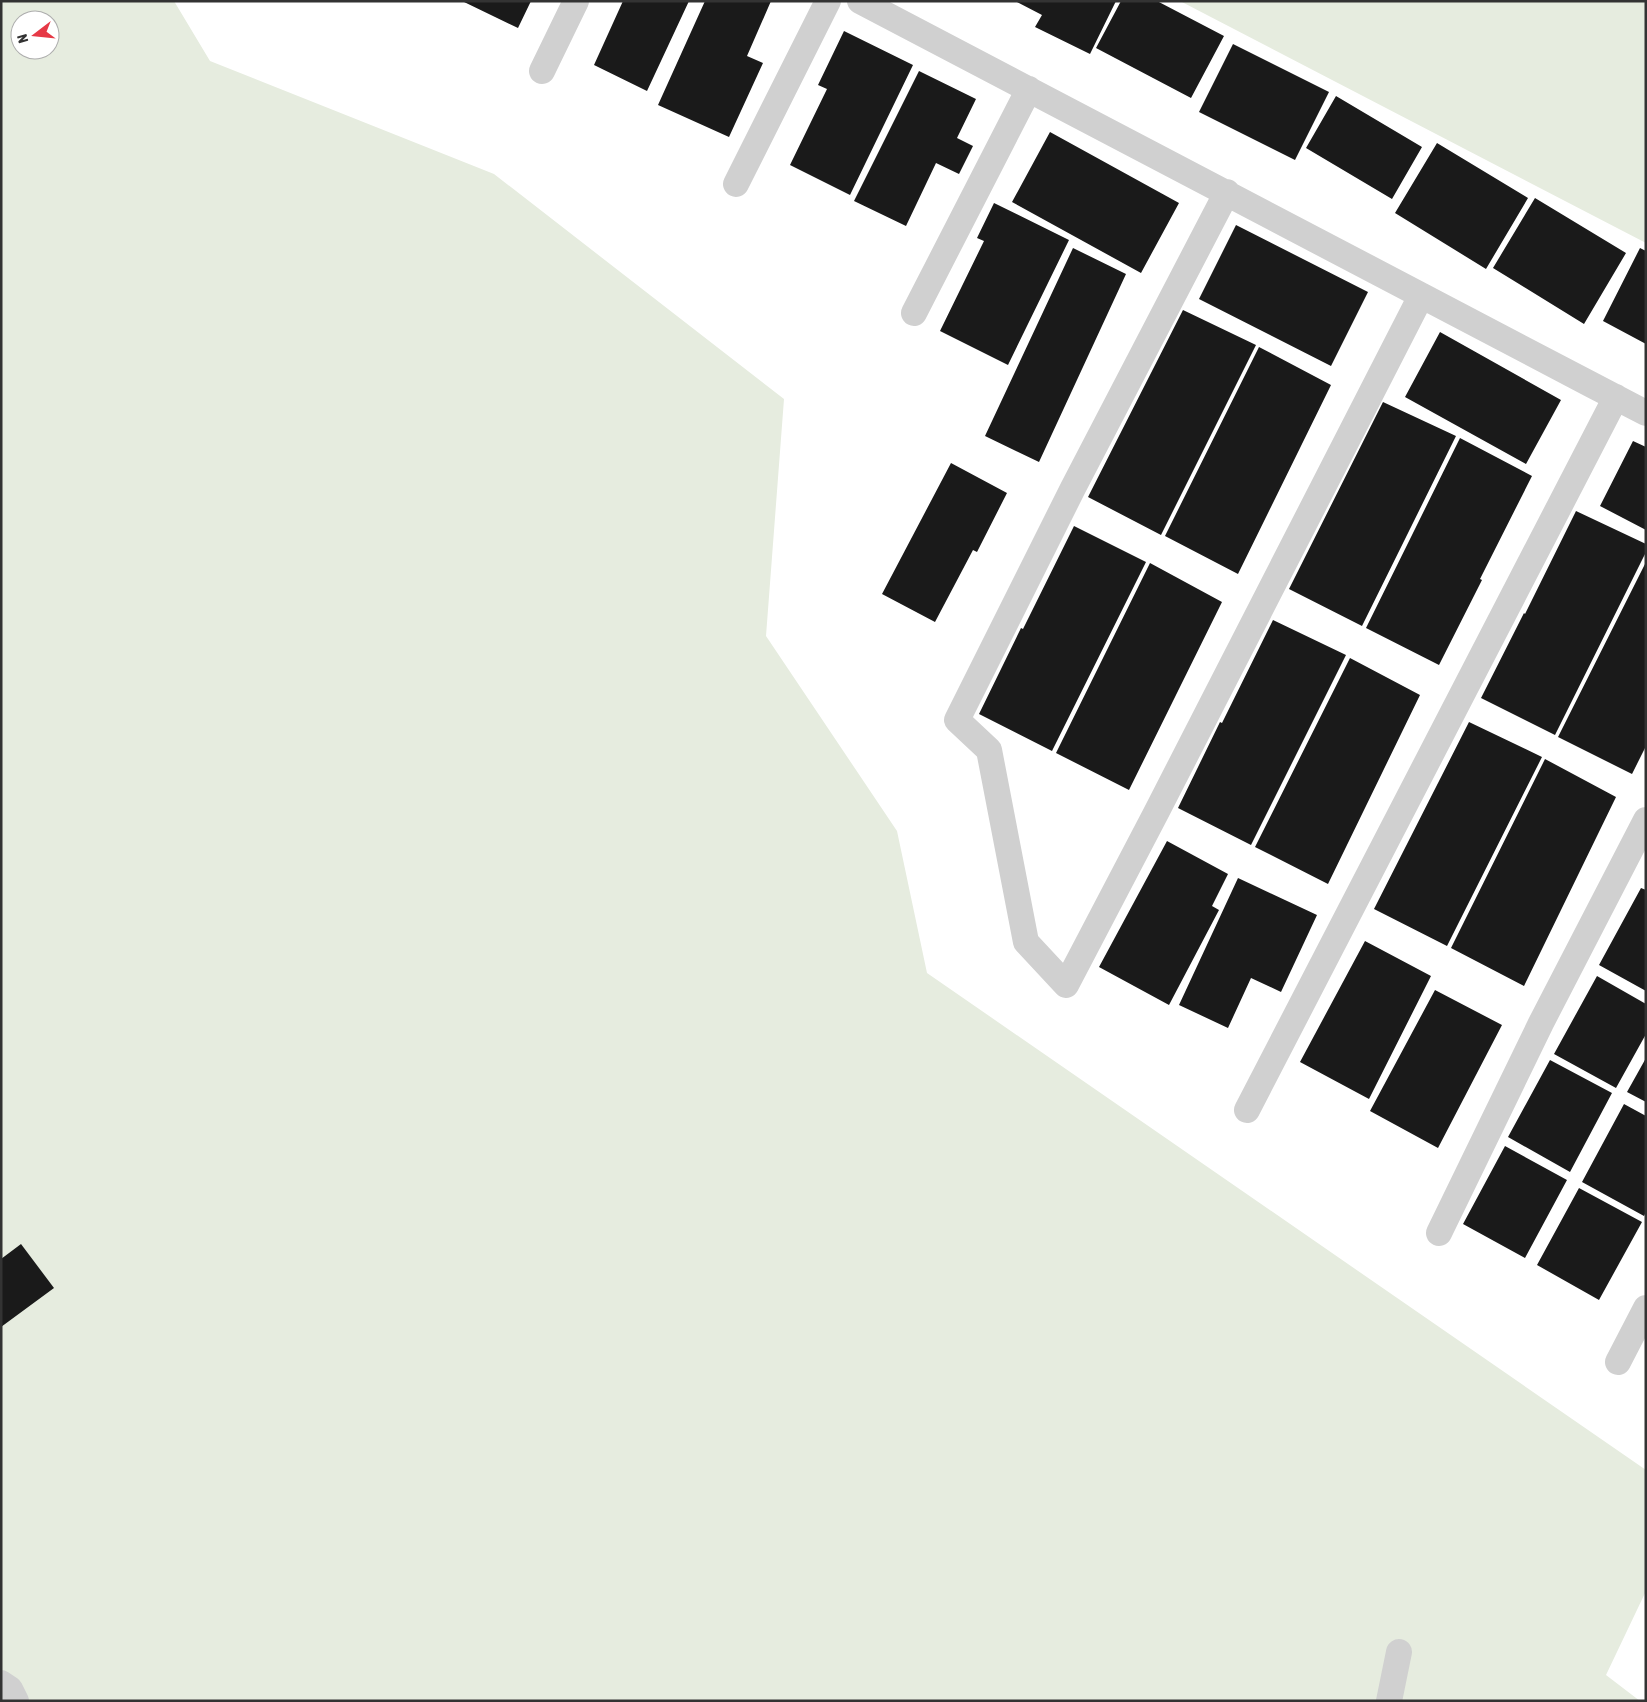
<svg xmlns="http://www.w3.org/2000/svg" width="1647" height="1702" viewBox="0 0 1647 1702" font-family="'Asap Condensed',sans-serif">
	<rect width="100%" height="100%" fill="#fff"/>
	<path fill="#e6ecdf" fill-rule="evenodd" d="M 1,1 L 174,1 L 210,61 L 494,174 L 784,399 L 766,636 L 897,831 L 927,973 L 1646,1470 L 1646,1591 L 1606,1675 L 1640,1701 L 1,1701 ZM 20,20 L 50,20 L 50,50 L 20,50 Z
		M 1180,1 L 1646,1 L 1646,243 Z"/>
	<path fill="#1a1a1a" d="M 462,1 L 531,1 L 518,28 Z
		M 623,1 L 689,1 L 647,91 L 594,65 Z
		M 705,1 L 771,1 L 747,56 L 763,63 L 729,137 L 658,105 Z
		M 1015,1 L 1116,1 L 1090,54 L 1035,27 L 1042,15 Z
		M 1121,1 L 1157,1 L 1224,36 L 1191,98 L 1096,48 Z
		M 844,31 L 913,65 L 850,195 L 790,165 L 827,89 L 818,85 Z
		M 1233,44 L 1329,92 L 1295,160 L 1199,112 Z
		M 919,71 L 976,99 L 957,138 L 973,146 L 959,174 L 936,163 L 906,226 L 854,201 Z
		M 1336,96 L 1422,147 L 1392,199 L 1306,148 Z
		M 1050,132 L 1179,203 L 1141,273 L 1012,202 Z
		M 1437,143 L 1528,198 L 1486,269 L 1395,213 Z
		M 1535,198 L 1626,253 L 1584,324 L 1493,268 Z
		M 994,203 L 1069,240 L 1008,365 L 940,331 L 984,241 L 977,238 Z
		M 1236,225 L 1368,292 L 1331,366 L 1199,299 Z
		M 1073,248 L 1126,274 L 1039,462 L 985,436 Z
		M 1640,248 L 1646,251 L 1646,344 L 1603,321 Z
		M 1183,310 L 1256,345 L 1161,535 L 1088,497 Z
		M 1440,332 L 1561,400 L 1526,464 L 1405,397 Z
		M 1259,347 L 1331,385 L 1238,574 L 1165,536 Z
		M 1383,402 L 1456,436 L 1362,626 L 1289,589 Z
		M 1460,438 L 1532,476 L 1480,579 L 1482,580 L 1439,665 L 1366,628 Z
		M 1633,441 L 1646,447 L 1646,530 L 1600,506 Z
		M 951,463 L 1007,493 L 977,552 L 973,550 L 935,622 L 882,594 Z
		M 1576,511 L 1646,544 L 1646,552 L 1555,735 L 1481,698 L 1524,613 L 1525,614 Z
		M 1074,526 L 1146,562 L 1052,751 L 979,714 L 1021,628 L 1023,629 Z
		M 1646,562 L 1646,746 L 1632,774 L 1558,737 Z
		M 1150,563 L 1222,602 L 1129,790 L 1056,753 Z
		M 1273,620 L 1346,655 L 1251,845 L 1178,808 L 1220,722 L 1222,723 Z
		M 1350,658 L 1420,695 L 1328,884 L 1255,847 Z
		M 1469,722 L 1542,757 L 1447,946 L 1374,909 Z
		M 1545,759 L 1616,797 L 1524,986 L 1451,948 Z
		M 1167,841 L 1228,874 L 1212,906 L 1219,910 L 1169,1005 L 1099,967 Z
		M 1238,878 L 1317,915 L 1281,992 L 1251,978 L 1228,1028 L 1179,1005 Z
		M 1641,888 L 1646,890 L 1646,991 L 1599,965 Z
		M 1365,941 L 1431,976 L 1369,1099 L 1300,1062 Z
		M 1597,976 L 1646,1004 L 1646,1034 L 1616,1088 L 1554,1054 Z
		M 1435,990 L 1502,1025 L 1438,1148 L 1370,1111 Z
		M 1646,1058 L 1646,1102 L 1627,1092 Z
		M 1550,1060 L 1612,1093 L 1570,1172 L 1508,1137 Z
		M 1624,1104 L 1646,1116 L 1646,1212 L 1644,1216 L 1582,1182 Z
		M 1505,1146 L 1567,1180 L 1525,1258 L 1463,1224 Z
		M 1579,1188 L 1642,1222 L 1599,1300 L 1537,1265 Z
		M 21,1244 L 54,1288 L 1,1327 L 1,1259 Z"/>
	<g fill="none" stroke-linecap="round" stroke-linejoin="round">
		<path stroke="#d0d0d0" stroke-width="26" d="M 860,1 C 1122,137 1383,277 1646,413
			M 542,71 L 576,1
			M 736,184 L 828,1
			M 1227,192 L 1073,488 L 957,720 L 989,750 L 1026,942 L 1066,985 L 1156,813 L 1421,296
			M 914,313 L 1029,89
			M 1247,1110 L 1616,397
			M 1439,1233 L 1541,1023 L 1646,820
			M 1618,1362 L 1646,1308
			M 1,1683 L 10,1689 L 16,1701
			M 1389,1701 L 1399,1652"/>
	</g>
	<rect width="1647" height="1702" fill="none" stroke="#333333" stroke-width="5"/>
	<g transform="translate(35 35) rotate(254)"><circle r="24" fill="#ffffff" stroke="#adadad"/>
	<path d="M0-4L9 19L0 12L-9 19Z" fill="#e63946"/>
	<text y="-8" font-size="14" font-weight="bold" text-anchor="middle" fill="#333333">N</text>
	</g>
</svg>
